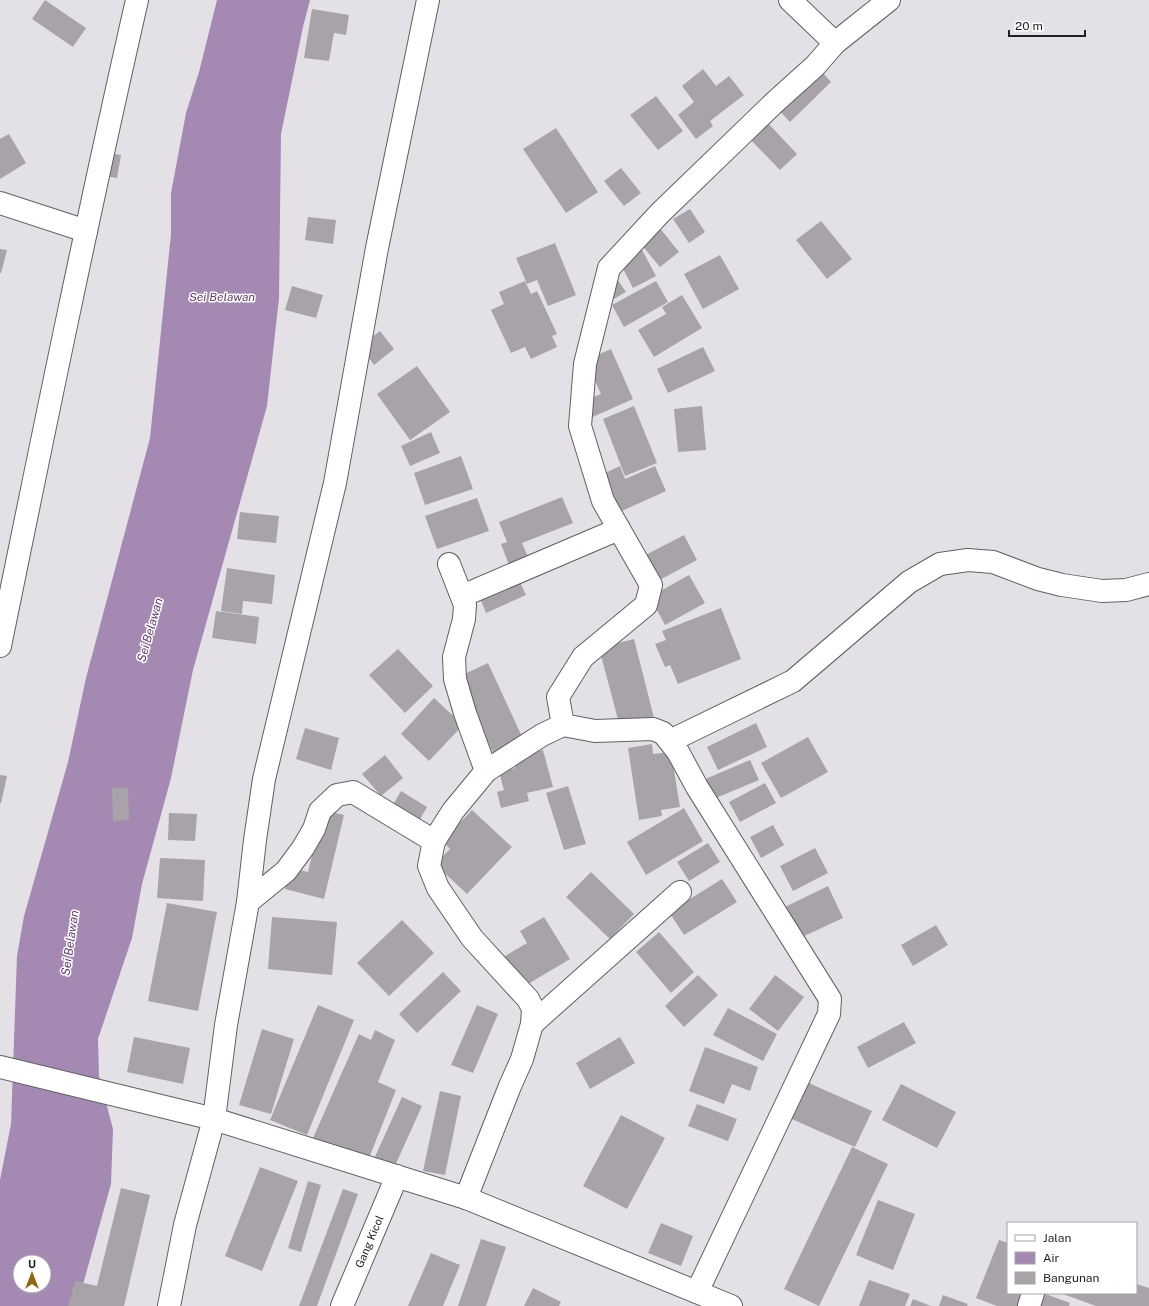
<svg xmlns="http://www.w3.org/2000/svg" width="1149" height="1306" viewBox="0 0 1149 1306" font-family="'Public Sans',sans-serif">
	<rect width="100%" height="100%" fill="#e4e1e6"/>
	<path fill="#a489b2" fill-rule="evenodd" d="M 217,0 L 310,0 L 303,27 L 281,134 L 279,298 L 267,406 L 193,670 L 171,778 L 142,884 L 132,938 L 98,1039 L 99,1076 L 113,1129 L 111,1184 L 77,1306 L 0,1306 L 0,1180 L 11,1124 L 17,956 L 24,916 L 68,762 L 86,678 L 150,438 L 171,234 L 171,193 L 186,113 L 199,72 ZM 20,1262 L 44,1262 L 44,1286 L 20,1286 Z"/>
	<path fill="#a7a3a9" d="M 45,0 L 86,28 L 73,47 L 32,19 Z
		M 312,9 L 349,15 L 346,35 L 334,33 L 329,61 L 304,58 Z
		M 817,66 L 831,82 L 790,122 L 775,106 Z
		M 703,69 L 716,86 L 729,76 L 744,95 L 710,121 L 713,126 L 696,139 L 678,115 L 694,102 L 682,86 Z
		M 656,96 L 683,131 L 658,150 L 630,115 Z
		M 764,119 L 797,154 L 780,170 L 746,135 Z
		M 556,128 L 598,192 L 566,213 L 523,149 Z
		M 9,134 L 26,163 L 0,179 L 0,139 Z
		M 104,152 L 121,155 L 117,178 L 99,175 Z
		M 621,168 L 641,193 L 624,206 L 604,181 Z
		M 690,209 L 705,232 L 689,243 L 673,219 Z
		M 308,217 L 336,220 L 333,244 L 305,240 Z
		M 821,221 L 852,259 L 827,279 L 796,240 Z
		M 659,227 L 679,252 L 660,267 L 639,242 Z
		M 555,243 L 576,295 L 548,306 L 537,280 L 527,284 L 516,258 Z
		M 641,248 L 656,276 L 633,288 L 618,259 Z
		M 0,249 L 7,250 L 1,273 L 0,273 Z
		M 720,255 L 739,289 L 703,309 L 684,274 Z
		M 617,279 L 626,292 L 612,300 L 604,288 Z
		M 525,281 L 531,294 L 537,291 L 557,334 L 552,336 L 557,347 L 531,359 L 525,347 L 511,353 L 491,310 L 504,304 L 499,292 Z
		M 656,281 L 668,302 L 624,327 L 612,305 Z
		M 292,286 L 323,295 L 316,318 L 285,310 Z
		M 682,295 L 702,328 L 654,357 L 638,330 L 666,314 L 662,307 Z
		M 380,331 L 394,349 L 374,365 L 360,346 Z
		M 703,347 L 715,371 L 668,393 L 657,369 Z
		M 611,349 L 633,399 L 588,419 L 581,402 L 601,394 L 586,360 Z
		M 417,366 L 450,412 L 410,440 L 377,394 Z
		M 634,406 L 657,463 L 625,476 L 603,419 Z
		M 702,406 L 706,450 L 678,452 L 674,409 Z
		M 431,432 L 440,453 L 410,466 L 401,446 Z
		M 461,456 L 473,489 L 425,505 L 414,473 Z
		M 620,466 L 625,479 L 655,466 L 666,491 L 613,515 L 603,492 L 611,488 L 605,473 Z
		M 562,497 L 573,523 L 522,543 L 528,557 L 509,565 L 501,544 L 507,542 L 499,522 Z
		M 477,498 L 489,531 L 437,549 L 425,516 Z
		M 240,512 L 279,516 L 276,543 L 237,539 Z
		M 684,535 L 697,560 L 652,584 L 638,559 Z
		M 227,568 L 275,575 L 272,604 L 243,601 L 242,614 L 221,611 Z
		M 689,575 L 705,603 L 665,625 L 650,597 Z
		M 517,576 L 526,595 L 486,613 L 478,593 Z
		M 721,608 L 741,659 L 678,684 L 670,665 L 665,667 L 655,644 L 666,640 L 662,631 Z
		M 216,611 L 259,617 L 256,644 L 212,638 Z
		M 634,639 L 654,718 L 620,727 L 599,648 Z
		M 398,649 L 433,686 L 405,713 L 369,675 Z
		M 488,663 L 524,741 L 494,755 L 458,677 Z
		M 434,698 L 463,725 L 429,761 L 401,734 Z
		M 756,723 L 767,747 L 718,770 L 707,747 Z
		M 305,728 L 339,738 L 331,770 L 296,759 Z
		M 808,737 L 828,772 L 781,798 L 761,763 Z
		M 652,744 L 653,754 L 671,752 L 680,807 L 661,810 L 662,816 L 639,820 L 628,748 Z
		M 543,750 L 553,787 L 527,793 L 529,801 L 501,808 L 497,792 L 504,790 L 499,772 L 515,768 L 512,758 Z
		M 385,755 L 403,778 L 381,796 L 362,774 Z
		M 750,760 L 759,780 L 711,800 L 703,780 Z
		M 0,775 L 7,776 L 1,803 L 0,803 Z
		M 765,783 L 776,803 L 740,822 L 729,802 Z
		M 568,786 L 586,844 L 564,850 L 546,793 Z
		M 112,788 L 128,788 L 129,820 L 113,821 Z
		M 401,791 L 427,807 L 419,821 L 393,805 Z
		M 684,808 L 703,841 L 646,875 L 627,842 Z
		M 323,810 L 344,815 L 324,899 L 285,889 L 290,868 L 308,872 Z
		M 472,810 L 512,847 L 467,894 L 435,864 L 450,849 L 442,841 Z
		M 169,813 L 197,814 L 195,841 L 168,840 Z
		M 773,825 L 784,845 L 761,858 L 750,837 Z
		M 708,843 L 720,862 L 689,881 L 677,862 Z
		M 815,848 L 828,873 L 793,891 L 780,866 Z
		M 160,858 L 205,860 L 203,901 L 157,898 Z
		M 591,872 L 634,914 L 610,939 L 566,897 Z
		M 722,879 L 737,902 L 684,935 L 669,912 Z
		M 828,886 L 843,918 L 800,938 L 785,907 Z
		M 167,903 L 217,912 L 198,1011 L 148,1001 Z
		M 272,917 L 337,922 L 332,975 L 268,969 Z
		M 544,917 L 570,959 L 523,987 L 505,956 L 527,943 L 520,931 Z
		M 402,920 L 434,953 L 389,996 L 357,963 Z
		M 936,925 L 948,945 L 913,966 L 901,945 Z
		M 659,932 L 694,972 L 671,993 L 636,952 Z
		M 443,972 L 461,991 L 417,1033 L 399,1014 Z
		M 698,975 L 718,995 L 684,1027 L 665,1006 Z
		M 775,975 L 804,997 L 778,1031 L 749,1009 Z
		M 318,1005 L 354,1020 L 307,1135 L 270,1120 Z
		M 477,1005 L 498,1014 L 473,1073 L 451,1065 Z
		M 728,1008 L 777,1034 L 763,1061 L 713,1035 Z
		M 904,1022 L 916,1043 L 868,1068 L 857,1047 Z
		M 262,1029 L 294,1039 L 271,1114 L 239,1105 Z
		M 375,1030 L 395,1040 L 378,1082 L 396,1090 L 369,1158 L 313,1138 L 359,1034 L 371,1040 Z
		M 134,1037 L 190,1048 L 183,1084 L 127,1072 Z
		M 620,1037 L 635,1063 L 590,1089 L 576,1063 Z
		M 705,1047 L 758,1067 L 750,1091 L 732,1084 L 724,1104 L 689,1091 Z
		M 802,1080 L 872,1111 L 855,1147 L 785,1116 Z
		M 901,1084 L 956,1112 L 937,1148 L 882,1120 Z
		M 440,1091 L 461,1096 L 445,1175 L 423,1171 Z
		M 402,1097 L 422,1106 L 394,1168 L 374,1159 Z
		M 697,1104 L 737,1119 L 728,1141 L 688,1126 Z
		M 621,1115 L 665,1138 L 627,1209 L 583,1186 Z
		M 852,1147 L 888,1164 L 819,1306 L 784,1289 Z
		M 260,1167 L 298,1181 L 262,1271 L 225,1256 Z
		M 308,1181 L 321,1185 L 301,1252 L 288,1248 Z
		M 121,1188 L 150,1195 L 124,1306 L 68,1306 L 75,1281 L 97,1286 Z
		M 343,1189 L 358,1194 L 317,1306 L 299,1306 Z
		M 878,1200 L 915,1214 L 893,1270 L 856,1255 Z
		M 661,1223 L 693,1236 L 681,1266 L 648,1253 Z
		M 481,1239 L 506,1247 L 486,1306 L 458,1306 Z
		M 999,1240 L 1008,1243 L 1008,1293 L 1023,1293 L 1018,1306 L 997,1306 L 976,1298 Z
		M 431,1253 L 460,1265 L 443,1306 L 408,1306 Z
		M 869,1280 L 910,1294 L 905,1306 L 859,1306 Z
		M 1136,1284 L 1149,1288 L 1149,1306 L 1096,1306 L 1060,1293 L 1136,1293 Z
		M 533,1288 L 561,1302 L 559,1306 L 524,1306 Z
		M 1043,1293 L 1070,1303 L 1069,1306 L 1033,1306 Z
		M 943,1295 L 968,1304 L 967,1306 L 939,1306 Z
		M 913,1299 L 931,1306 L 910,1306 Z"/>
	<g fill="none" stroke-linecap="round" stroke-linejoin="round">
		<defs>
			<g id="minor">
				<path d="M 835,43 L 889,0"/>
				<path d="M 0,203 L 86,231"/>
				<path d="M 449,564 L 465,605 L 464,619 L 454,657 L 455,679 L 465,713 L 486,771"/>
				<path d="M 462,596 L 619,529"/>
				<path d="M 0,646 C 44,430 88,215 137,0"/>
				<path d="M 563,725 L 595,731 L 653,729 L 663,733 L 678,752 L 697,787 L 830,999 L 829,1014 L 697,1292"/>
				<path d="M 670,741 L 793,681 L 909,582 L 940,564 L 968,560 L 993,562 L 1038,579 L 1062,585 L 1102,591 L 1126,590 L 1149,584"/>
				<path d="M 248,902 L 286,871 L 303,848 L 314,829 L 320,811 L 337,795 L 353,792 L 434,841"/>
				<path d="M 532,1024 L 680,892"/>
				<path d="M 466,1198 L 510,1086 L 522,1059 L 532,1024 L 533,1009 L 528,999 L 472,938 L 438,888 L 429,866 L 434,841 L 453,811 L 486,771 L 542,735 L 563,725 L 558,697 L 583,657 L 646,605 L 651,585 L 603,501 L 580,426 L 585,364 L 609,268 L 660,213 L 775,102 L 815,66 L 835,43 L 790,0"/>
				<path d="M 169,1306 L 185,1225 L 214,1119 L 226,1025 L 248,902 L 255,840 L 264,779 L 335,483 L 377,248 L 428,0"/>
				<path id="s1" d="M 342,1306 L 397,1176"/>
				<path d="M 1029,1306 L 1033,1293"/>
			</g>
			<path id="tertiary" d="M 0,1067 L 214,1119 L 466,1198 L 731,1306"/>
		</defs>
		<use href="#minor" stroke="#625f64" stroke-width="24"/>
		<use href="#tertiary" stroke="#625f64" stroke-width="24"/>
		<use href="#minor" stroke="#fff" stroke-width="22"/>
		<use href="#tertiary" stroke="#fff" stroke-width="22"/>
	</g>
	<g text-anchor="middle" stroke-width="3" stroke-linejoin="round" paint-order="stroke">
		<g font-size="11" fill="#211f21" stroke="#fff">
			<text dy="4" stroke="none"><textPath href="#s1" startOffset="70">Gang Kicol</textPath></text>
		</g>
		<g font-size="12" font-style="italic" fill="#5f3a70" stroke="#fff">
			<text x="222" y="301">Sei Belawan</text>
			<text transform="translate(150 630) rotate(-74)" y="4">Sei Belawan</text>
			<text transform="translate(70 943) rotate(-82)" y="4">Sei Belawan</text>
		</g>
	</g>
	<rect x="1007" y="1222" width="130" height="72" fill="#ffffff" stroke="#a6a5a6"/>
	<rect x="1015" y="1235" width="20" height="6" fill="#ffffff" stroke="#a6a5a6"/>
	<text x="1043" y="1242" font-size="12" fill="#211f21">Jalan</text>
	<rect x="1015" y="1252" width="20" height="12" fill="#a489b2" stroke="#a6a5a6"/>
	<text x="1043" y="1262" font-size="12" fill="#211f21">Air</text>
	<rect x="1015" y="1272" width="20" height="12" fill="#a7a3a9" stroke="#a6a5a6"/>
	<text x="1043" y="1282" font-size="12" fill="#211f21">Bangunan</text>
	<g transform="translate(32 1274)"><circle r="19" fill="#ffffff" stroke="#a6a5a6"/>
	<path d="M0-3L7 15L0 10L-7 15Z" fill="#8d680b"/>
	<text y="-6" font-size="11" font-weight="bold" text-anchor="middle" fill="#211f21">U</text>
	</g>
	<path d="M1009 30v6h76v-6" fill="none" stroke="#211f21" stroke-width="2"/>
	<text x="1015" y="30" font-size="12" fill="#211f21" stroke="#ffffff" stroke-width="3" paint-order="stroke">20 m</text>
</svg>
